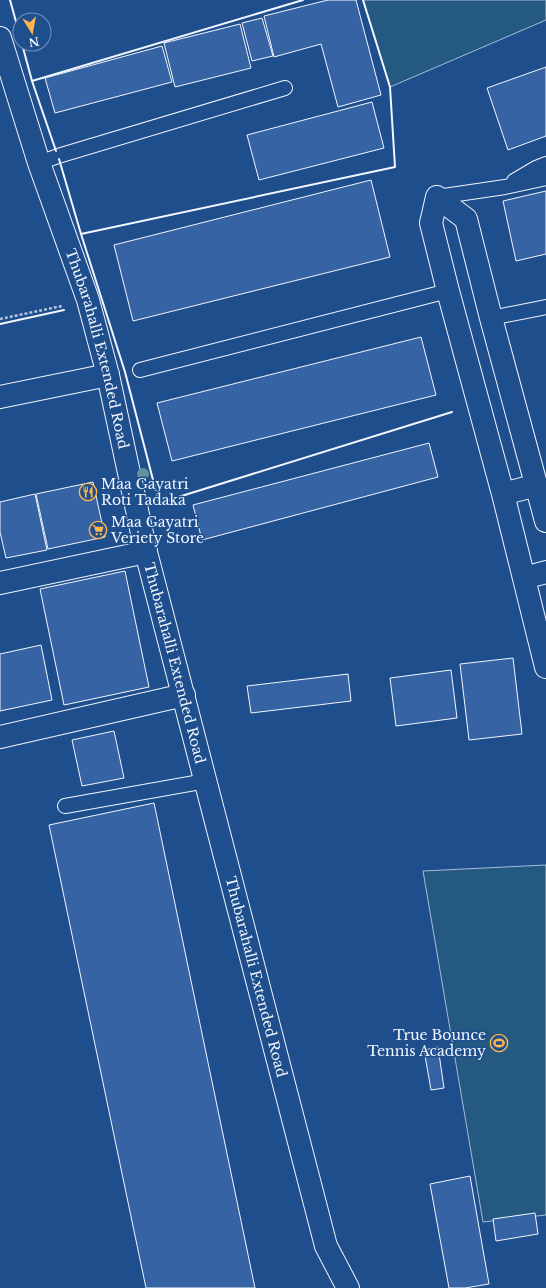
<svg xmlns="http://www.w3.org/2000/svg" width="546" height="1288" viewBox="0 0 546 1288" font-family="'Libre Baskerville',serif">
	<rect width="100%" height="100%" fill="#1f4e8c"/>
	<path fill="#245a82" stroke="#a8bbd7" d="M 363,0 L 546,0 L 546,20 L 390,87 Z
		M 546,865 L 546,1215 L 483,1222 L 423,871 Z"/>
	<path fill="#3563a3" stroke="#f2f6ff" d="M 328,0 L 356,0 L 381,95 L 338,107 L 321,44 L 274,57 L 264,16 Z
		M 262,18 L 273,56 L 252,61 L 242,23 Z
		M 240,24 L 251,68 L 175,87 L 164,43 Z
		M 162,46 L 172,82 L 55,113 L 45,78 Z
		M 546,67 L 546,136 L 508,150 L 487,88 Z
		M 372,102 L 384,148 L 259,180 L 247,135 Z
		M 371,180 L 390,257 L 133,321 L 114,245 Z
		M 546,191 L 546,254 L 516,261 L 503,201 Z
		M 421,337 L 436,395 L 172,461 L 157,403 Z
		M 429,443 L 438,477 L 202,540 L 193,505 Z
		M 93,482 L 105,537 L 48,549 L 36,494 Z
		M 35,494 L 47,550 L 6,558 L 0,532 L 0,502 Z
		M 125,571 L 149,687 L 64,705 L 40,589 Z
		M 41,645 L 52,700 L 0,711 L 0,654 Z
		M 513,658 L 522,734 L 469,740 L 460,664 Z
		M 451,670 L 457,718 L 396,726 L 390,678 Z
		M 348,674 L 351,701 L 251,713 L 247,686 Z
		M 114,731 L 124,778 L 82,786 L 72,740 Z
		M 154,803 L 255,1288 L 146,1288 L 49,825 Z
		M 438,1047 L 444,1088 L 431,1090 L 424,1050 Z
		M 470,1176 L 489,1284 L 465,1288 L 449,1288 L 430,1184 Z
		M 535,1213 L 538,1234 L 496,1241 L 493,1219 Z"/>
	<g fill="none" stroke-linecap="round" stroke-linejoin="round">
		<defs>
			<path id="lane" d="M 39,163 L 58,156 L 285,88
				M 514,181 L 536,168 L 546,164
				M 437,197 L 505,187 L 546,178
				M 491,318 L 546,307
				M 140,370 L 448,291
				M 65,806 L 206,781"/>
			<path id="street" d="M 0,397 L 108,375
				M 503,494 L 537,485
				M 546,521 L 491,318 L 466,219 L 437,197 L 431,223 L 448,291 L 503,494 L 546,667
				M 524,578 L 546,572
				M 0,583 L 146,552
				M 0,737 L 184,695"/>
			<g id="secondary">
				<path id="s1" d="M 0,38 L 39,163 L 88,300 L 108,375 L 146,552 L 326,1246 L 348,1288"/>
			</g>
		</defs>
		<use href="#lane" stroke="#f2f6ff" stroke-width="16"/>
		<use href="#street" stroke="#f2f6ff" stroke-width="24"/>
		<use href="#secondary" stroke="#f2f6ff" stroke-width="24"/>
		<path stroke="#b3c4dc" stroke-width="2.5" stroke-dasharray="3 2" stroke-linecap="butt" d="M 0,319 L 62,306"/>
		<use href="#lane" stroke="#1f4e8c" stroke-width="14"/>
		<use href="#street" stroke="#1f4e8c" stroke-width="22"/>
		<use href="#secondary" stroke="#1f4e8c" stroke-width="22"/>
		<path stroke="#f2f6ff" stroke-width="2" d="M 10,0 L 20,36
			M 363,0 L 390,87 L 395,167 L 81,234 L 125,372 L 159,503 L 452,412
			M 22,44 L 32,81
			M 56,151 L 32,81 L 303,0
			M 59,159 L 81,234
			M 0,324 L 64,310"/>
	</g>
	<circle fill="#61919a" cx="143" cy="474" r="6"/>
	<defs>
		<symbol id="restaurant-ring" viewBox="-11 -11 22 22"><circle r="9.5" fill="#1f4e8c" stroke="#ffb74d" stroke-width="1.5"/><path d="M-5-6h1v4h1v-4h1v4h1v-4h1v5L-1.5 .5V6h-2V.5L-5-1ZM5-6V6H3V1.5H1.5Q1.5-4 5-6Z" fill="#ffb74d"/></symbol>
		<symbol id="supermarket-ring" viewBox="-11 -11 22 22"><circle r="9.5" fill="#1f4e8c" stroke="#ffb74d" stroke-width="1.5"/><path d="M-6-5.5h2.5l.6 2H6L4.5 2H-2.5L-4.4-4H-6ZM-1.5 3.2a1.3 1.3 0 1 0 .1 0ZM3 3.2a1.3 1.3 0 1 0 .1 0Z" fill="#ffb74d"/></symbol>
		<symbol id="stadium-ring" viewBox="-11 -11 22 22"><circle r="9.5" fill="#1f4e8c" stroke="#ffb74d" stroke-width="1.5"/><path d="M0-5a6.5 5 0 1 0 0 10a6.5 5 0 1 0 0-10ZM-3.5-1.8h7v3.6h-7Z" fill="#ffb74d"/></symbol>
	</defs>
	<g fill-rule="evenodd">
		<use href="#restaurant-ring" x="78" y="482" width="20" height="20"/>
		<use href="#supermarket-ring" x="88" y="520" width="20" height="20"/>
		<use href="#stadium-ring" x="489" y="1033" width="20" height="20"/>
	</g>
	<g text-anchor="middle" stroke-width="3" stroke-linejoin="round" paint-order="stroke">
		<g font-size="14" fill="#f2f6ff" stroke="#1f4e8c">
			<text dy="5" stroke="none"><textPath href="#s1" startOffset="326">Thubarahalli Extended Road</textPath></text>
			<text dy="5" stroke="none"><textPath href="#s1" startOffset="650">Thubarahalli Extended Road</textPath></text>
			<text dy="5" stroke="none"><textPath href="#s1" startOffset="974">Thubarahalli Extended Road</textPath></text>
		</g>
		<g font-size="14" fill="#f2f6ff" stroke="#1f4e8c" text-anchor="start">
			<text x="101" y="489">Maa Gayatri<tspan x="101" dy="16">Roti Tadaka</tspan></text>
			<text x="111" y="527">Maa Gayatri<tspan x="111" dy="16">Veriety Store</tspan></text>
			<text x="486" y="1040" text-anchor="end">True Bounce<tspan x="486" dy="16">Tennis Academy</tspan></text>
		</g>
	</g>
	<g transform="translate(32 32) rotate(169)"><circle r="19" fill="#1f4e8c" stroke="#7391ba"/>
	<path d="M0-3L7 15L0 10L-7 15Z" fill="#ffb74d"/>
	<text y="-6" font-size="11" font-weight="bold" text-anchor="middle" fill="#f2f6ff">N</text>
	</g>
</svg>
